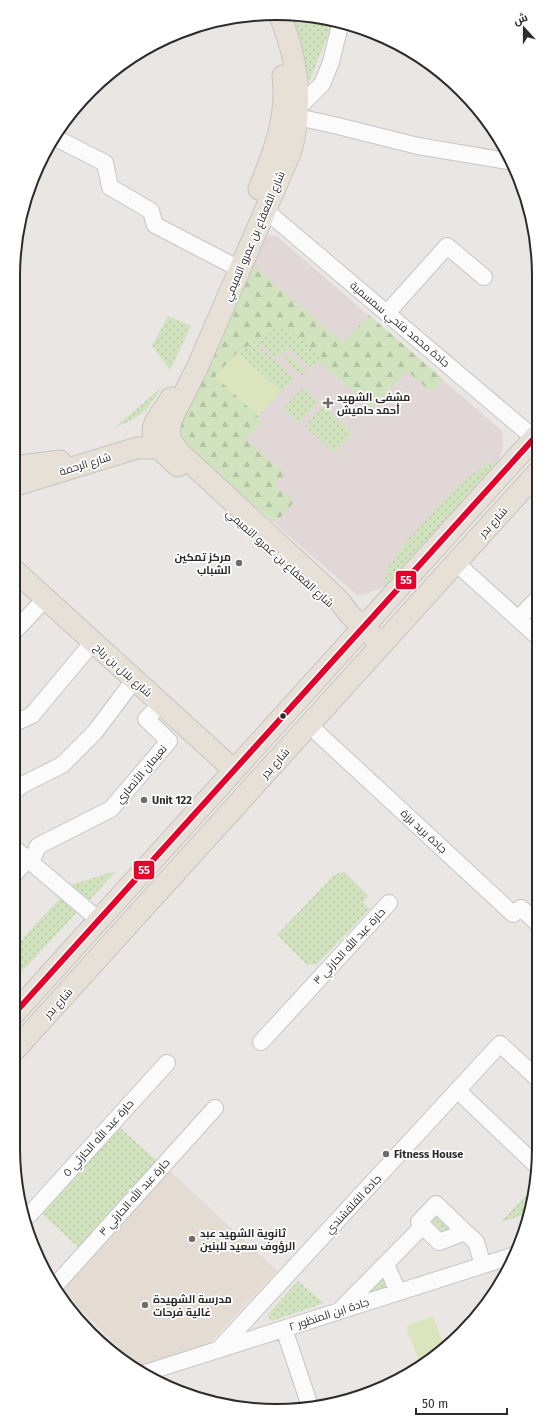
<svg xmlns="http://www.w3.org/2000/svg" width="552" height="1424" viewBox="0 0 552 1424" font-family="'Fira Sans',Cairo,sans-serif">
	<defs>
		<pattern id="grass-dots" width="8" height="8" patternUnits="userSpaceOnUse"><rect width="8" height="8" fill="#d1e2bf"/><path d="M2 2h.1M6 6h.1" fill="none" stroke="#b4c2a4" stroke-width="1.8" stroke-linecap="round"/></pattern>
		<pattern id="forest-firs" width="22" height="20" patternUnits="userSpaceOnUse"><rect width="22" height="20" fill="#d1e2bf"/><path d="M5 1l3.5 6h-7zM16 11l3.5 6h-7z" fill="#b4c2a4"/></pattern>
	</defs>
	<rect width="100%" height="100%" fill="#eae6e3"/>
	<path fill="#e4dcd2" d="M 169,1170 L 277,1271 L 209,1344 L 140,1369 L 61,1290 Z"/>
	<path fill="#e2d7d7" d="M 269,235 L 278,237 L 502,431 L 503,447 L 499,461 L 384,587 L 363,595 L 357,595 L 178,439 L 265,236 Z"/>
	<path fill="url(#grass-dots)" d="M 287,14 L 320,18 L 319,20 L 332,25 L 310,80 L 304,77 Z
		M 168,316 L 191,326 L 170,370 L 152,346 Z
		M 282,324 L 323,356 L 320,362 L 311,367 L 288,348 L 276,358 L 261,344 L 258,346 L 294,378 L 281,392 L 238,352 Z
		M 288,355 L 306,370 L 302,375 L 284,360 Z
		M 162,387 C 146,413 141,417 114,428 Z
		M 303,388 L 318,402 L 299,423 L 283,409 Z
		M 323,406 L 353,433 L 334,453 L 305,426 Z
		M 499,461 L 384,587 L 387,569 L 407,541 L 461,482 L 486,465 Z
		M 116,871 L 86,904 L 67,886 Z
		M 344,872 L 368,896 L 363,902 L 370,909 L 317,964 L 307,965 L 277,935 L 334,875 Z
		M 63,895 L 79,910 L 13,981 L 13,949 Z
		M 117,1125 L 157,1161 L 79,1248 L 39,1211 Z
		M 534,1187 L 530,1213 L 501,1222 Z
		M 437,1206 L 461,1230 L 439,1238 L 422,1221 Z
		M 382,1271 L 392,1293 L 351,1304 Z
		M 298,1281 L 324,1303 L 272,1321 L 267,1315 Z"/>
	<path fill="url(#forest-firs)" d="M 251,262 L 275,285 L 343,342 L 369,315 L 443,379 L 432,393 L 407,371 L 372,409 L 320,362 L 322,356 L 282,324 L 238,352 L 216,376 L 258,416 L 261,422 L 246,439 L 285,474 L 275,485 L 294,502 L 279,519 L 273,522 L 178,439 L 174,427 Z"/>
	<path fill="#dbe5bd" d="M 238,352 L 281,392 L 258,416 L 215,376 Z
		M 433,1316 L 444,1346 L 421,1367 L 406,1326 Z"/>
	<g fill="none" stroke-linecap="round" stroke-linejoin="round">
		<defs>
			<path id="minor" d="M 299,107 L 322,84 L 331,62 L 341,21
				M 298,117 L 338,126 L 418,146 L 513,162
				M 54,137 L 105,163 L 110,187 L 151,211 L 155,225 L 230,264
				M 265,210 L 534,438
				M 387,313 L 447,246 L 484,277
				M 456,563 L 538,637
				M 518,619 L 538,598
				M 13,633 L 45,599
				M 13,724 L 32,715 L 93,642
				M 309,725 L 513,914 L 521,908 L 538,924
				M 13,792 L 24,784 L 62,765 L 95,732 L 134,680
				M 13,847 L 99,920
				M 31,862 L 38,846 L 111,809 L 169,741 L 146,719 L 161,704
				M 13,876 L 28,859
				M 261,1042 L 389,903
				M 457,1090 L 537,1166
				M 436,1204 L 465,1232 L 439,1242 L 419,1222 Z
				M 30,1214 L 167,1063
				M 465,1232 L 476,1242 L 483,1265
				M 386,1264 L 398,1292
				M 54,1287 L 215,1108
				M 341,1309 L 423,1226
				M 284,1329 L 310,1406
				M 219,1349 L 500,1044 L 539,1080
				M 142,1374 L 515,1255"/>
			<path id="major" d="M 279,14 C 298,58 303,105 291,151 L 197,368 L 171,420 L 169,434 L 171,441 L 180,453 L 325,587 L 341,603 L 350,615 L 374,637
				M 259,189 C 274,152 288,117 283,76
				M 171,398 C 167,406 161,412 157,419 C 145,439 164,454 178,466
				M 13,467 L 60,461
				M 13,486 L 137,448 L 159,448
				M 13,569 L 234,770
				M 13,1015 L 537,435
				M 13,1052 L 537,473"/>
		</defs>
		<use href="#minor" stroke="#c6c5c5" stroke-width="18"/>
		<use href="#major" stroke="#c6c4c2" stroke-width="23"/>
		<use href="#minor" stroke="#fcfbfb" stroke-width="16"/>
		<use href="#major" stroke="#e6e0d6" stroke-width="21"/>
		<defs>
			<path id="bus-1" d="M 13,1015 L 537,435"/>
		</defs>
		<use href="#bus-1" stroke="#fff" stroke-width="9"/>
		<use href="#bus-1" stroke="#e4002b" stroke-width="6"/>
	</g>
	<g fill="#6e6d6c" stroke="#fff" stroke-width="1.5">
		<path d="M326 397h4v4h4v4h-4v4h-4v-4h-4v-4h4z"/>
		<circle cx="239" cy="563" r="4"/>
		<circle cx="144" cy="800" r="4"/>
		<circle cx="386" cy="1154" r="4"/>
		<circle cx="192" cy="1239" r="4"/>
		<circle cx="145" cy="1305" r="4"/>
	</g>
	<circle fill="#2c2c2c" stroke="#fff" stroke-width="1.5" cx="283" cy="716" r="3.5"/>
	<g text-anchor="middle" stroke-width="3.5" stroke-linejoin="round" paint-order="stroke">
		<g font-size="11" fill="#2c2c2c" stroke="#fff">
			<text transform="translate(254 236) rotate(-67)" y="4">شارع القعقاع بن عمرو التميمي</text>
			<text transform="translate(400 324) rotate(40)" y="4">جادة محمد فتحي سمسمية</text>
			<text transform="translate(85 464) rotate(-17)" y="4">شارع الرحمة</text>
			<text transform="translate(493 522) rotate(-48)" y="4">شارع بدر</text>
			<text transform="translate(280 558) rotate(42)" y="4">شارع القعقاع بن عمرو التميمي</text>
			<text transform="translate(123 670) rotate(42)" y="4">شارع بلال بن رباح</text>
			<text transform="translate(275 763) rotate(-48)" y="4">شارع بدر</text>
			<text transform="translate(141 774) rotate(-50)" y="4">نعيمان الأنصاري</text>
			<text transform="translate(424 831) rotate(43)" y="4">جادة بريد برزة</text>
			<text transform="translate(349 946) rotate(-47)" y="4">حارة عبد الله الحارثي ٣</text>
			<text transform="translate(58 1003) rotate(-48)" y="4">شارع بدر</text>
			<text transform="translate(98 1138) rotate(-48)" y="4">حارة عبد الله الحارثي ٥</text>
			<text transform="translate(134 1197) rotate(-48)" y="4">حارة عبد الله الحارثي ٣</text>
			<text transform="translate(353 1204) rotate(-47)" y="4">جادة القلقشندي</text>
			<text transform="translate(329 1314) rotate(-18)" y="4">جادة ابن المنظور ٢</text>
		</g>
		<g font-size="11" font-weight="bold" fill="#2c2c2c" stroke="#fff" text-anchor="start">
			<text x="337" y="401">مشفى الشهيد<tspan x="337" dy="13">أحمد حاميش</tspan></text>
			<text x="231" y="561" text-anchor="end">مركز تمكين<tspan x="231" dy="13">الشباب</tspan></text>
			<text x="152" y="804">Unit 122</text>
			<text x="394" y="1158">Fitness House</text>
			<text x="200" y="1237">ثانوية الشهيد عبد<tspan x="200" dy="13">الرؤوف سعيد للبنين</tspan></text>
			<text x="153" y="1303">مدرسة الشهيدة<tspan x="153" dy="13">غالية فرحات</tspan></text>
		</g>
	</g>
	<path d="M0 0H552V1424H0ZM276 20H276A256 256 0 0 1 532 276V1148A256 256 0 0 1 276 1404H276A256 256 0 0 1 20 1148V276A256 256 0 0 1 276 20Z" fill="#fff" fill-rule="evenodd"/>
	<path fill="none" stroke="#2c2c2c" stroke-width="2" d="M276 20H276A256 256 0 0 1 532 276V1148A256 256 0 0 1 276 1404H276A256 256 0 0 1 20 1148V276A256 256 0 0 1 276 20Z"/>
	<g stroke="#fff" stroke-width="1.5">
		<rect x="395" y="570" width="22" height="20" rx="4" fill="#e4002b"/>
		<rect x="133" y="860" width="22" height="20" rx="4" fill="#e4002b"/>
	</g>
	<g font-size="11" text-anchor="middle" font-weight="bold" fill="#fff">
		<text x="406" y="584">55</text>
		<text x="144" y="874">55</text>
	</g>
	<g transform="translate(524 28) rotate(339)" stroke="#ffffff" stroke-width="3" paint-order="stroke">
	<path d="M0-3L7 15L0 10L-7 15Z" fill="#2c2c2c"/>
	<text y="-6" font-size="11" font-weight="bold" text-anchor="middle" fill="#2c2c2c">ش</text>
	</g>
	<path d="M416 1408v6h91v-6" fill="none" stroke="#2c2c2c" stroke-width="2"/>
	<text x="422" y="1408" font-size="12" fill="#2c2c2c" stroke="#ffffff" stroke-width="3" paint-order="stroke">50 m</text>
</svg>
